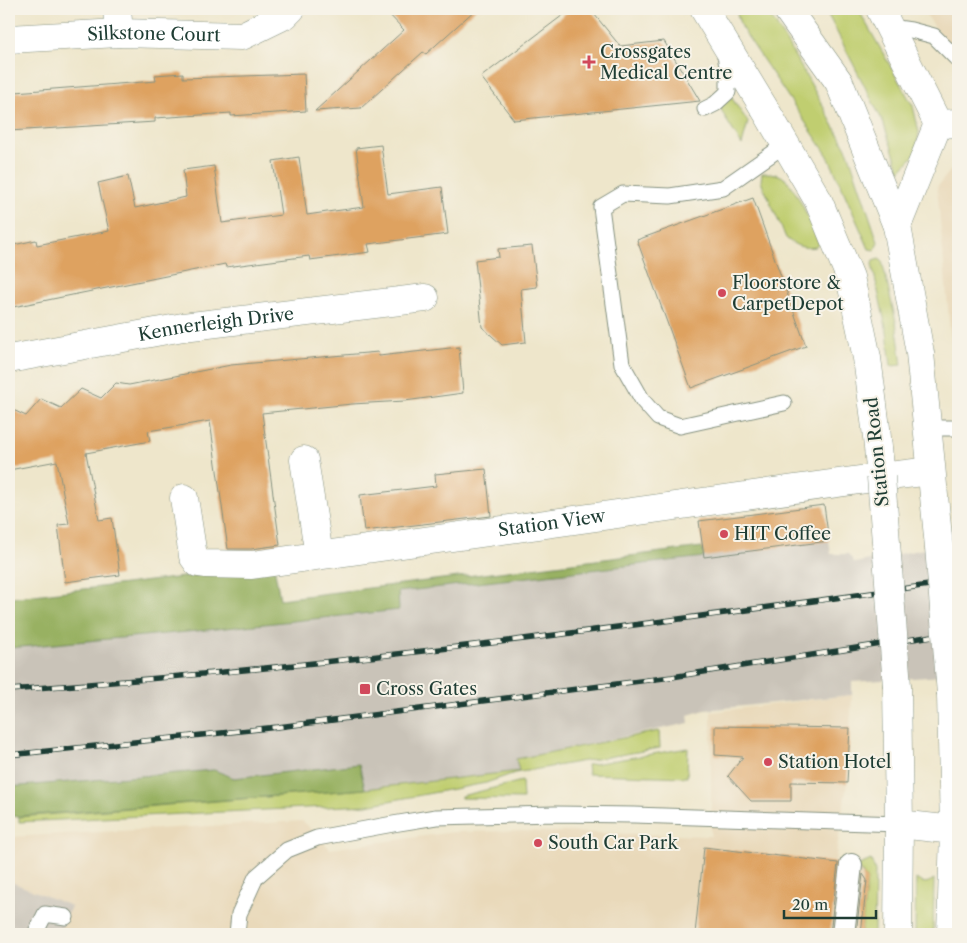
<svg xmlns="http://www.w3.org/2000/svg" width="967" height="943" viewBox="0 0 967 943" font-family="'Libre Caslon Text',serif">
	<rect width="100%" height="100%" fill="#f7f3e8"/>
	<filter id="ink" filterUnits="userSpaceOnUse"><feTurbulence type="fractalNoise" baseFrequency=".02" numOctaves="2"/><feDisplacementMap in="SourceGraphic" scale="10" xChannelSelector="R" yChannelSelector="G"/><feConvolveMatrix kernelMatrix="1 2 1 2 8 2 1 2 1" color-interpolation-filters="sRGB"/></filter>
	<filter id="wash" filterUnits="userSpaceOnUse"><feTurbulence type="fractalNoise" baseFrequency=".0096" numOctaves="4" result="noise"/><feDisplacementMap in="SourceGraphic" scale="20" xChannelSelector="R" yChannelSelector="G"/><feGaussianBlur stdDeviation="1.12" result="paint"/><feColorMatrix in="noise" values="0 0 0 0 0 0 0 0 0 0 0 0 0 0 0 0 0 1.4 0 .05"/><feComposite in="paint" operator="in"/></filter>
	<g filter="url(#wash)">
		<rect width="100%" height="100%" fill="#eee6cb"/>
		<path fill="#e9d9ba" d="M 922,9 L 958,9 L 958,58 Z
			M 958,168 L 958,418 L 937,187 L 950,171 Z
			M 852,695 L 847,783 L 835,862 L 857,866 L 867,880 L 861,934 L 59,934 L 70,906 L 9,881 L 9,837 L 303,821 L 330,849 L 454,832 L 524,831 L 711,836 L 711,712 Z"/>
		<path fill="#c9c3b8" d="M 829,541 L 831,554 L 848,554 L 855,563 L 958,542 L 958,675 L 852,682 L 852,695 L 705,710 L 688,715 L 689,723 L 517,759 L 519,771 L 365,789 L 358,764 L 234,778 L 214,770 L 9,787 L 9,648 L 187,632 L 399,610 L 398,592 L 704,557 Z
			M 9,881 L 71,906 L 59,934 L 9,934 Z"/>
		<path fill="#c0ce70" stroke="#708652" d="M 739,9 L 760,9 L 774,21 L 807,77 L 848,152 L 878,242 L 875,250 L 869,249 L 828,156 L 741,27 L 737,14 Z
			M 825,9 L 858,9 L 913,106 L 919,132 L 916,153 L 900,171 L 883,122 Z
			M 731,97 L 748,122 L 742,145 L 727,121 L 720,107 Z
			M 762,173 C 768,173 775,173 781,176 C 796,183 812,228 819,244 L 816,247 C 804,249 795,246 786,238 L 761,181 Z
			M 879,259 L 882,261 L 896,322 L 902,365 L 891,366 L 887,332 L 872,264 L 873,261 Z
			M 659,731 L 660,748 L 515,773 L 486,783 L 367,805 L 19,822 L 19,817 L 365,789 L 519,771 L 516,759 Z
			M 688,748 L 687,777 L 588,774 L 587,765 Z
			M 522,781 L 523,799 L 461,798 L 461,796 Z
			M 871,860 L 875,871 L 874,934 L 861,934 L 867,880 L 857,866 Z
			M 916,879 C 923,884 927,884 934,879 L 933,934 L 915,934 Z"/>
		<path fill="#98b162" stroke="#5c774b" d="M 702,547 L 704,557 L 398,592 L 399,610 L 187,632 L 9,648 L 9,598 L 274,566 L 280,599 Z
			M 359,764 L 365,789 L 9,817 L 9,787 L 214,770 L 234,778 Z"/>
		<g id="blocks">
			<path fill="#dea261" d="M 384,9 L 476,9 L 426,54 L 423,52 L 361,108 L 315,111 L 404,30 Z
				M 571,9 L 590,9 L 620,46 L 664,41 L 700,101 L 514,120 L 481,77 Z
				M 183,73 L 183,78 L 304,74 L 306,111 L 231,116 L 231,113 L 155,118 L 155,122 L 9,131 L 9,97 L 15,97 L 15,92 L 156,81 L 155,75 Z
				M 381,145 L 388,194 L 442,187 L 448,234 L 368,244 L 370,252 L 310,260 L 309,256 L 226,267 L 225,264 L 13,307 L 9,285 L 9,246 L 36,240 L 37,245 L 109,231 L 98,183 L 128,176 L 135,208 L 186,197 L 183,170 L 214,166 L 222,223 L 281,215 L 273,161 L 299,157 L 307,215 L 334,211 L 364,207 L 356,148 Z
				M 753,198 L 806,346 L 691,388 L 637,240 Z
				M 532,246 L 537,287 L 521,289 L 526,342 L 502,345 L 482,327 L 475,260 L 499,257 L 498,249 Z
				M 459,347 L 463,393 L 405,401 L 352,404 L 262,413 L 280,545 L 251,549 L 228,549 L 210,421 L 148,431 L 150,441 L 86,453 L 99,520 L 112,518 L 120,575 L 65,582 L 58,525 L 69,524 L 57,461 L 9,470 L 9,408 L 26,416 L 41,399 L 61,408 L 81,389 L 101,398 L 116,383 L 129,385 L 231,365 L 378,352 L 379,356 Z
				M 486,469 L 491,516 L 364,531 L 360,495 L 436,486 L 435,474 Z
				M 824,505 L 829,541 L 704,557 L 699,521 Z
				M 715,726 L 850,728 L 847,783 L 791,782 L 791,801 L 751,801 L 728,776 L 743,757 L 715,755 Z
				M 704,847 L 838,863 L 830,934 L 695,934 Z
				M 863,874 L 867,880 L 861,934 L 856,934 Z"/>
		</g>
	</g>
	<g filter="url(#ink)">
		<use href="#blocks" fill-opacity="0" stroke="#869280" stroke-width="1"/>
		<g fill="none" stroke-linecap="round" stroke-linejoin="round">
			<defs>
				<path id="service" d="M 890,27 L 911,30 L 934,36 L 958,60
					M 705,109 L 715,104 L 728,92 L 728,72 L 725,55
					M 784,403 L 680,426 L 658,418 L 643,401 L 622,364 L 601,207 L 623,194 L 670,196 L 723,188 L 786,144
					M 927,428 L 958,428
					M 35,934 L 45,914 L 66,917
					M 237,934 L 239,914 L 256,877 L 287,850 L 317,838 L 393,824 L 436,817 L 555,814 L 634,815 L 899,824"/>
				<path id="pedestrian" d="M 843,934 L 851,865"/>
				<g id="minor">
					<path d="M 117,9 L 119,33"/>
					<path id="s1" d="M 9,39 L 119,33 L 242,36 L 285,15 L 291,9"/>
					<path d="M 897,226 L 938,124"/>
					<path id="s2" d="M 9,359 L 183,327 L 425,298"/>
					<path d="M 304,460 L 319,555"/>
					<path id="s3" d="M 184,498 L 193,556 L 198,563 L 205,564 L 252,565 L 881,477"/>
				</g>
				<path id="tertiary" d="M 880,9 L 938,124 L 958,123"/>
				<path id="secondary" d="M 704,9 L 769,116 L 818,200 L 850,277 L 867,358 L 876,428 L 881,477 L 931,471
					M 787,9 L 839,82 L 897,226 L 920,353 L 939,547
					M 897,686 L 899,824 L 898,934
					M 951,694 L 954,830 L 951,934
					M 899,824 L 954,830"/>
			</defs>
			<use href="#service" stroke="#869280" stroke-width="17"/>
			<use href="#pedestrian" stroke="#869280" stroke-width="24"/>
			<use href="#minor" stroke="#869280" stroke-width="29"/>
			<use href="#tertiary" stroke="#869280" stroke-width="29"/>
			<use href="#secondary" stroke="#869280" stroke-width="29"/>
			<use href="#service" stroke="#fff" stroke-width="15"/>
			<use href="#pedestrian" stroke="#fff" stroke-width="22"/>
			<use href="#minor" stroke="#fff" stroke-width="28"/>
			<use href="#tertiary" stroke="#fff" stroke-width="28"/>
			<use href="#secondary" stroke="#fff" stroke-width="28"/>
			<defs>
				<path id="rail" d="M 9,690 C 327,668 643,625 958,581
					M 9,755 L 278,727 L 672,677 L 958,632"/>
			</defs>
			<use href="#rail" stroke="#1f3d34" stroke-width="5.5"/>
			<use href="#rail" stroke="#f7f3e8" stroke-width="4" stroke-dasharray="11" stroke-linecap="butt"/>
			<defs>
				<path id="secondary-bridge" d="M 881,477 L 897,686
					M 939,547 L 951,694"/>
			</defs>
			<use href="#secondary-bridge" stroke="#869280" stroke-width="29" stroke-linecap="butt"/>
			<use href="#secondary-bridge" stroke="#fff" stroke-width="28"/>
		</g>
	</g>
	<g fill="#d1495b" stroke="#f7f3e8" stroke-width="2">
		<path d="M586.5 54.5h5v5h5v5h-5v5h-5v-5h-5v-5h5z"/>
		<circle cx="722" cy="293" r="5"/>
		<circle cx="724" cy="534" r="5"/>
		<rect x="359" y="683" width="12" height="12" rx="2.5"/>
		<circle cx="768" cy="762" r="5"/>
		<circle cx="538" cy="843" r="5"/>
	</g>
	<g text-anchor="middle" stroke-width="4" stroke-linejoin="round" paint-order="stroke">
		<g font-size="18" fill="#1f3d34" stroke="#f7f3e8">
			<text dy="6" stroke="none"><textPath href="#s1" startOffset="145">Silkstone Court</textPath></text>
			<text dy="6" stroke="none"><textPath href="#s2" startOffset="210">Kennerleigh Drive</textPath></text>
			<text transform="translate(877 452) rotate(-96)" y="6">Station Road</text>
			<text dy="6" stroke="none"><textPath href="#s3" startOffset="424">Station View</textPath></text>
		</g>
		<g font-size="18" fill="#1f3d34" stroke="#f7f3e8" text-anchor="start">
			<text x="600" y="58">Crossgates<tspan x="600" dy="21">Medical Centre</tspan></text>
			<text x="732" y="289">Floorstore &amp;<tspan x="732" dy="21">CarpetDepot</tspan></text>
			<text x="734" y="540">HIT Coffee</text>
			<text x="376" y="695">Cross Gates</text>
			<text x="778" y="768">Station Hotel</text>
			<text x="548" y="849">South Car Park</text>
		</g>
	</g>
	<rect width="967" height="943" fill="none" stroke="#f7f3e8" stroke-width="30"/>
	<path d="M784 910v8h92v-8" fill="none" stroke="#1f3d34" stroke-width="2.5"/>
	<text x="792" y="910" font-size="15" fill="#1f3d34" stroke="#f7f3e8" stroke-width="4" paint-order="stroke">20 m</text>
</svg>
